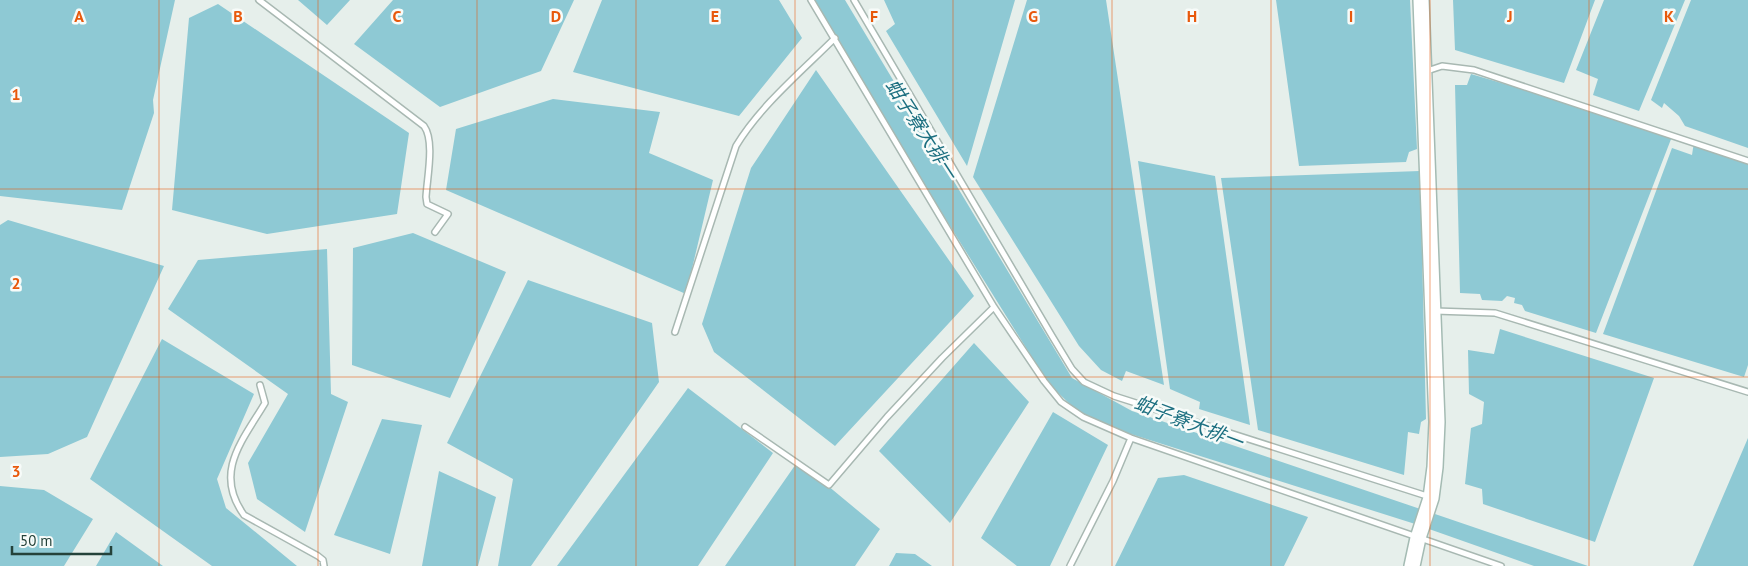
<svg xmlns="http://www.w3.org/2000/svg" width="1748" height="566" viewBox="0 0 1748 566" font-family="'PT Sans','Noto Sans TC',sans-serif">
	<rect width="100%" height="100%" fill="#e6efeb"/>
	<path fill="#8ec9d4" d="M 0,0 L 175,0 L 153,100 L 154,113 L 122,210 L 0,196 Z
		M 298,0 L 350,0 L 327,25 Z
		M 393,0 L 574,0 L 541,71 L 440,107 L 354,44 Z
		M 602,0 L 779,0 L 802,38 L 739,116 L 573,72 Z
		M 809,0 L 845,0 L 1072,378 L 1132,411 L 1588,566 L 1534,566 L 1412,523 L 1118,430 L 1077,411 L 1048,383 Z
		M 884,0 L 1015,0 L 967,166 L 886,31 L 895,24 Z
		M 1027,0 L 1106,0 L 1164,385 L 1126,371 L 1122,381 L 1101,370 L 1079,346 L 973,177 Z
		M 1276,0 L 1410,0 L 1417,149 L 1409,152 L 1406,162 L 1299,166 Z
		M 1453,0 L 1595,0 L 1564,83 L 1455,50 Z
		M 1604,0 L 1685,0 L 1639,111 L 1593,95 L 1598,79 L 1576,70 Z
		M 1691,0 L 1748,0 L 1748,148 L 1685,126 L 1679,116 L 1664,103 L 1662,108 L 1651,100 Z
		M 218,4 L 409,133 L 397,214 L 267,234 L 172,210 L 189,18 Z
		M 816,70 L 974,296 L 835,446 L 714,352 L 702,324 L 751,168 Z
		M 1471,74 L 1673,134 L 1596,333 L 1525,311 L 1522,305 L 1514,303 L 1515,298 L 1507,296 L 1502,301 L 1482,300 L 1480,294 L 1460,293 L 1455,85 L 1467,85 Z
		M 553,99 L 660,112 L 649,153 L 713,180 L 686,294 L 446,190 L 456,129 Z
		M 1694,142 L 1748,161 L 1748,365 L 1744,377 L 1603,334 L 1672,148 L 1692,155 Z
		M 1138,161 L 1215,176 L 1250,425 L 1199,409 L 1200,402 L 1170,389 Z
		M 1420,171 L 1426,419 L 1421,422 L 1419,434 L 1408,432 L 1404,475 L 1258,430 L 1221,178 Z
		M 8,220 L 164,266 L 87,437 L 48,454 L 0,457 L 0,225 Z
		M 413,233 L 506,272 L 450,398 L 352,365 L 353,248 Z
		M 327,249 L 331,394 L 348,402 L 305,532 L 257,499 L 248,463 L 288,394 L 168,309 L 198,260 Z
		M 528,280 L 652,323 L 659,382 L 531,566 L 498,566 L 513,479 L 447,443 Z
		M 1500,329 L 1654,378 L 1595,542 L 1483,504 L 1482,489 L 1465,484 L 1471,428 L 1482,424 L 1484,402 L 1469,394 L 1468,350 L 1494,354 Z
		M 162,339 L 254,394 L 217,479 L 226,508 L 297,566 L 212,566 L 90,479 Z
		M 974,343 L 1029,402 L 950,523 L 879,451 Z
		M 688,388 L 773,453 L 698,566 L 557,566 Z
		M 1053,412 L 1108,445 L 1050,566 L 1017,566 L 981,538 Z
		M 382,419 L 422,425 L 390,554 L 334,535 Z
		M 1748,438 L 1748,566 L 1693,566 Z
		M 798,461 L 880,529 L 855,566 L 725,566 Z
		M 439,471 L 496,497 L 478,566 L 422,566 Z
		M 1184,475 L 1308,517 L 1284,566 L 1115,566 L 1158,478 Z
		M 0,486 L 44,490 L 93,519 L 64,566 L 0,566 Z
		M 116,532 L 163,566 L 96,566 Z
		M 896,553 L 915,554 L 932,566 L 889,566 Z"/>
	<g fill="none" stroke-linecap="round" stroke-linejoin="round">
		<defs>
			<path id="lane" d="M 259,0 L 424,126 C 435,141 427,178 426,197 L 427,204 L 448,214 L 435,232
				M 811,0 L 994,307 L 1044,381 L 1061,402 L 1083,417 L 1131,438 L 1501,566
				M 854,0 L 1052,336 L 1072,369 L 1084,382 L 1114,396 L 1430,497
				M 1427,71 L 1442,66 L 1474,70 L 1748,161
				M 1435,311 L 1495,313 L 1748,392
				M 675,332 L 736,146 C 760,106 802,71 835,38
				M 260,385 L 265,403 C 243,440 213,472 244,515 L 318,556 L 323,560 L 324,566
				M 745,427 L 829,485 L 887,417 L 942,358 L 994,307
				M 1070,566 L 1113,481 L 1131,438"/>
			<path id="secondary" d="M 1412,566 L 1418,538 L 1431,498 L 1435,467 L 1437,422 L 1421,0"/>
		</defs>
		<use href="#lane" stroke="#a8b8b2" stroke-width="8"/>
		<use href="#secondary" stroke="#a4bbb3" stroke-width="18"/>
		<use href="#lane" stroke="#fff" stroke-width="5"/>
		<use href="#secondary" stroke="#fff" stroke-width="15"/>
	</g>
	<path fill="none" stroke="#e8590c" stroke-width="1" stroke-opacity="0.55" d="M 159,0 L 159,566M 318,0 L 318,566M 477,0 L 477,566M 636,0 L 636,566M 795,0 L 795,566M 953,0 L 953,566M 1112,0 L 1112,566M 1271,0 L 1271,566M 1430,0 L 1430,566M 1589,0 L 1589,566M 0,189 L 1748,189M 0,377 L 1748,377"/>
	<g text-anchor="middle" stroke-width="5" stroke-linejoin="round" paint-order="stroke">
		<g font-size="19" font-style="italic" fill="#1c6f80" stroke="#f7fbf9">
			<text transform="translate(922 129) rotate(57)" y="7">蚶子寮大排一</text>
			<text transform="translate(1189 422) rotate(21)" y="7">蚶子寮大排一</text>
		</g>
	</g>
	<g font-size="16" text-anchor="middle" font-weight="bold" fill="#e8590c" stroke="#f7fbf9" stroke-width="5" stroke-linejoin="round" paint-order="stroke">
		<text x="79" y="22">A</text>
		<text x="238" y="22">B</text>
		<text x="397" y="22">C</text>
		<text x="556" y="22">D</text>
		<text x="715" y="22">E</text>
		<text x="874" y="22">F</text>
		<text x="1033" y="22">G</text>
		<text x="1192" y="22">H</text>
		<text x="1351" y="22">I</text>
		<text x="1510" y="22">J</text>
		<text x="1669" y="22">K</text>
		<text x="16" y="100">1</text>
		<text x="16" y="289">2</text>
		<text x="16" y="477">3</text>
	</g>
	<path d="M12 546v8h99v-8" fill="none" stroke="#24423a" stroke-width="2.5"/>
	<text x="20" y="546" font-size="15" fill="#24423a" stroke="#f7fbf9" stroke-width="4" paint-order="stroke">50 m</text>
</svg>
